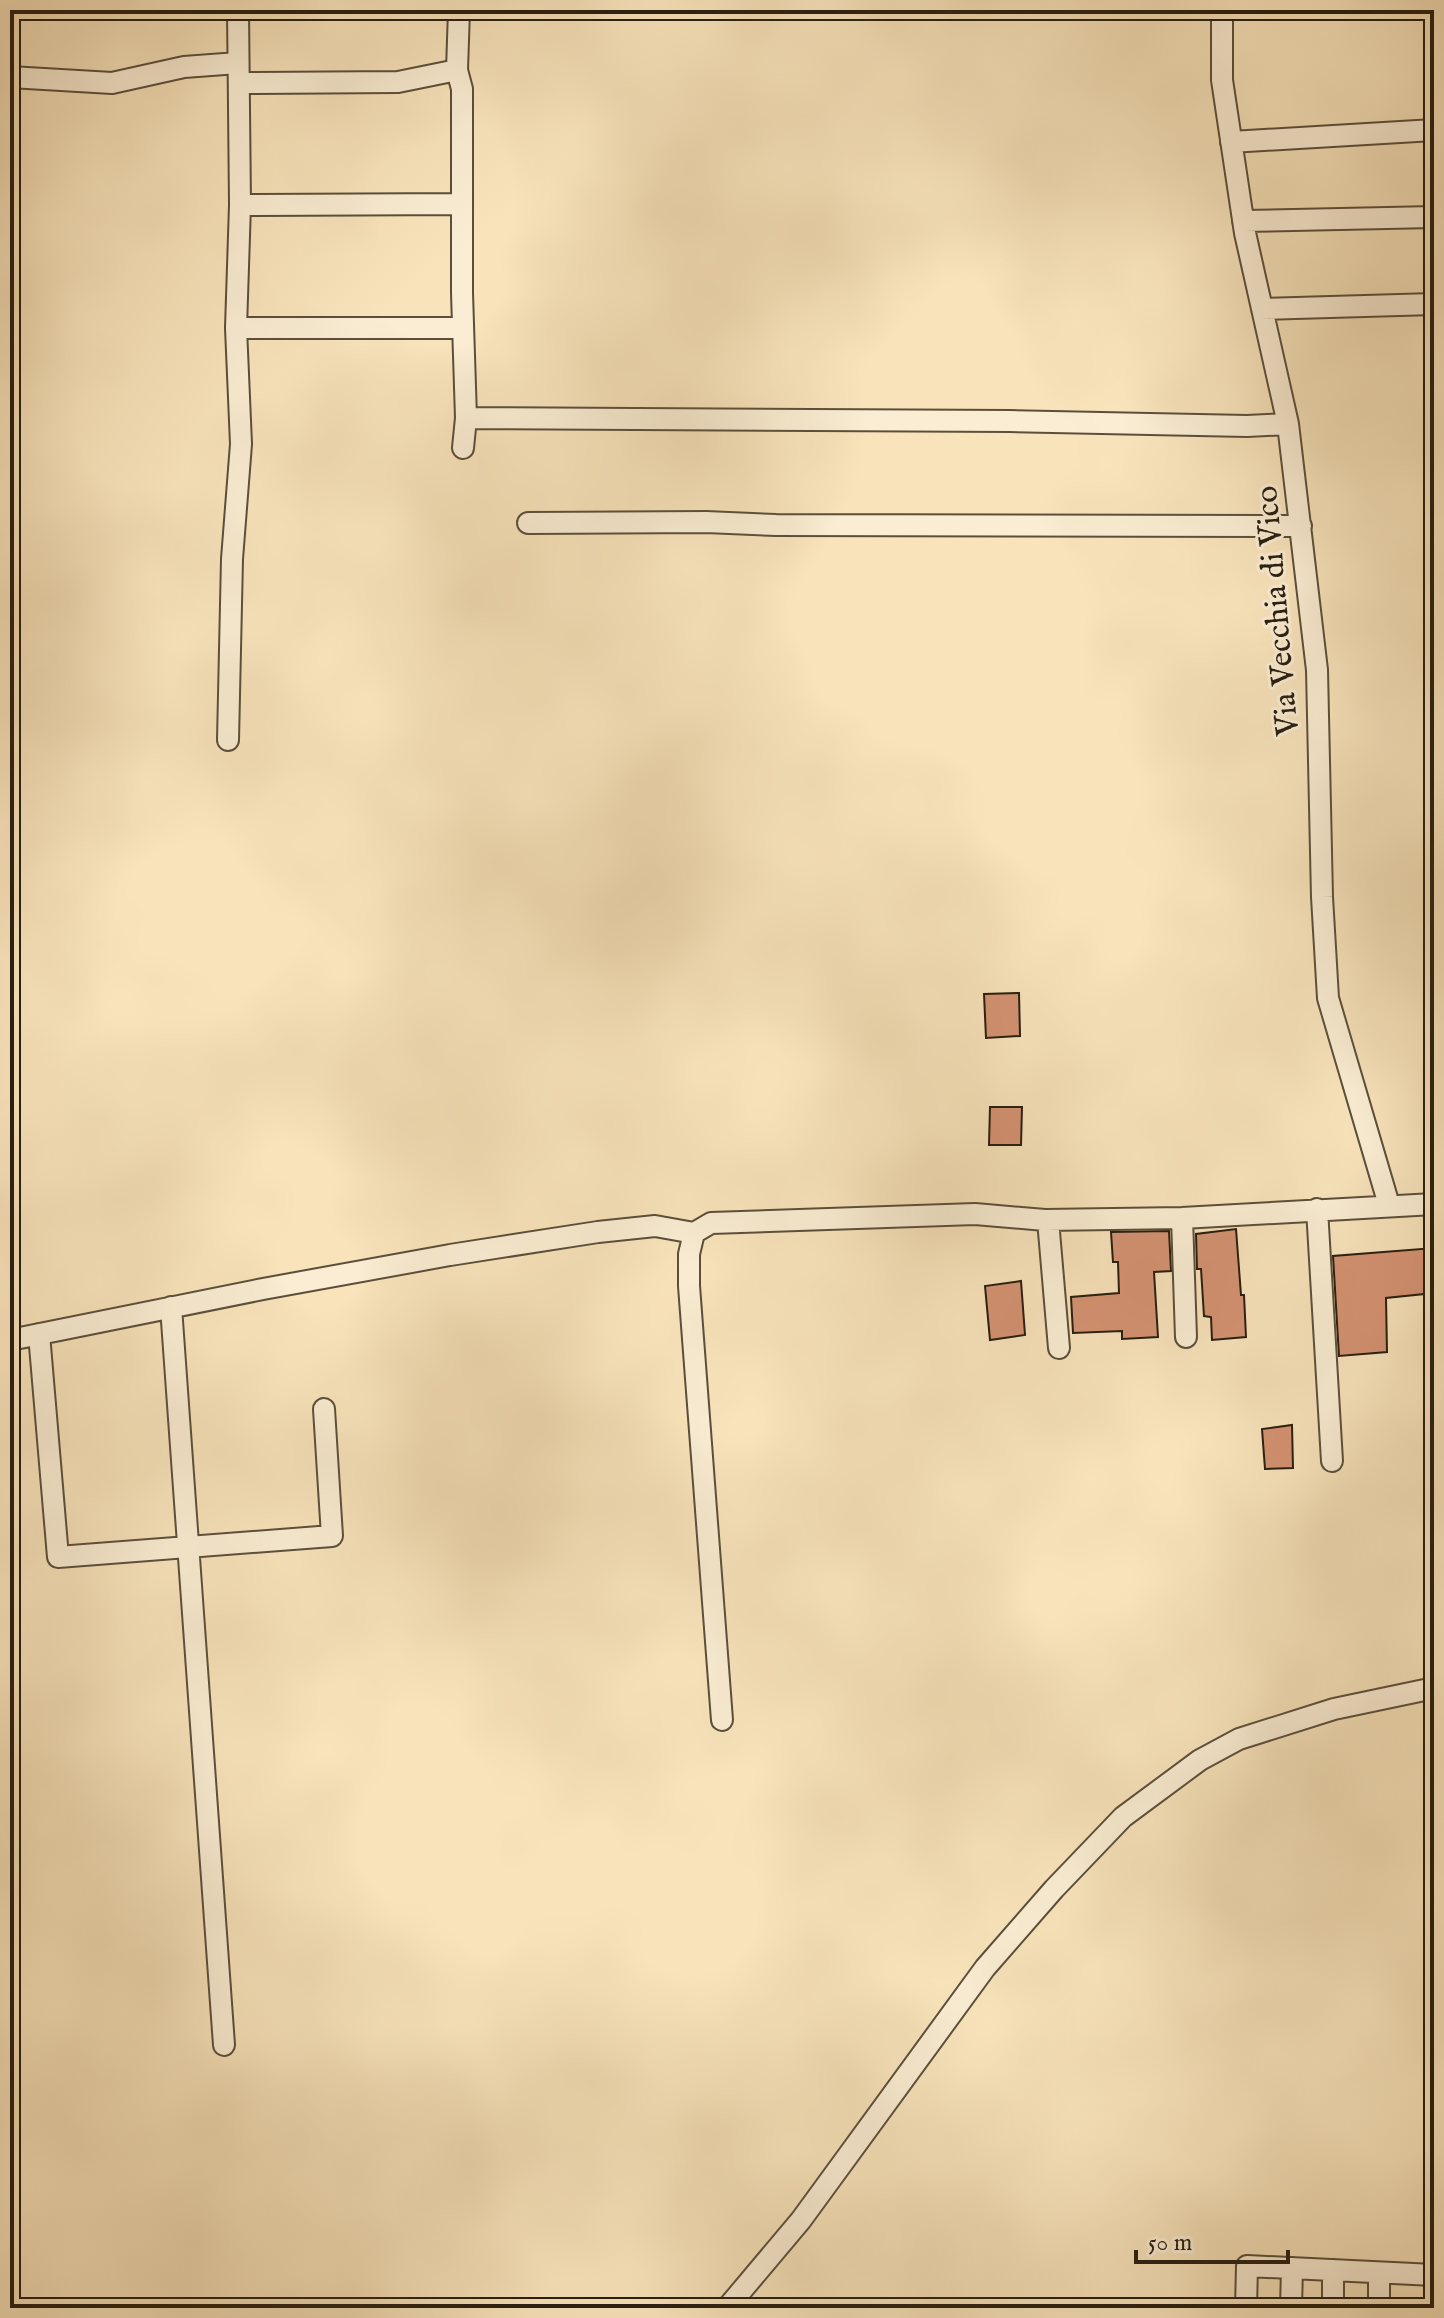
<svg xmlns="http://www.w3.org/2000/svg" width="1444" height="2318" viewBox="0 0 1444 2318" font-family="'IM FELL English',serif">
	<rect width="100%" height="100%" fill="#f8e3bb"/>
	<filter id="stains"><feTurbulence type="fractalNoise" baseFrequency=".0025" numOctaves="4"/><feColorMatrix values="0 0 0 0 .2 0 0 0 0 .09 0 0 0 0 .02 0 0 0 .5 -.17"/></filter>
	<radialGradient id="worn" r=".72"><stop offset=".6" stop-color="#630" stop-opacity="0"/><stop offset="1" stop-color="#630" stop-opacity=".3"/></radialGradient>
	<path fill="#d49272" stroke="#271e10" stroke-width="2" d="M 1019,993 L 1020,1036 L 986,1038 L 984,994 Z
		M 990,1107 L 1022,1107 L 1021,1145 L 989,1145 Z
		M 1236,1229 L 1241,1295 L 1244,1295 L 1246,1337 L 1212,1340 L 1211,1317 L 1204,1316 L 1201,1269 L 1197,1269 L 1196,1234 Z
		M 1169,1231 L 1171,1271 L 1154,1272 L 1158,1337 L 1122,1339 L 1122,1331 L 1073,1333 L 1071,1297 L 1119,1293 L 1118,1262 L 1113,1262 L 1111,1232 Z
		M 1434,1248 L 1434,1293 L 1386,1298 L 1387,1352 L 1339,1356 L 1333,1256 Z
		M 1021,1281 L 1025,1335 L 990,1340 L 985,1286 Z
		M 1292,1425 L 1293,1468 L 1265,1469 L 1262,1429 Z"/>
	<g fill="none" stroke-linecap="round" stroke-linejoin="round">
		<defs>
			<path id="minor" d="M 459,10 L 457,70 L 462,89 L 462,293 L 466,418 L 463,448
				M 1222,10 L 1222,80 L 1245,233 L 1288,424 L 1317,670 L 1322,897 L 1328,998 L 1389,1205
				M 10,77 L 112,83 L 184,67 L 238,63
				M 239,83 L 398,82 L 457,70
				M 1231,142 L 1434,130
				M 240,205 L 462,204
				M 1243,221 L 1434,217
				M 1262,309 L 1434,304
				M 236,328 L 463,328
				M 466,418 L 1010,421 L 1247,426 L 1288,424
				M 528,523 L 706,522 L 776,525 L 1301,526
				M 228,740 L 232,559 L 241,444 L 236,328 L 240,205 L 238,10
				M 1317,1209 L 1332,1461
				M 1182,1218 L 1186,1337
				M 1048,1220 L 1059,1348
				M 171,1307 L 224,2045
				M 39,1334 L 58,1557 L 332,1536 L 324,1409
				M 10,1340 L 263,1289 L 450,1255 L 598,1232 L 655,1226 L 694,1233
				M 722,1720 L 689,1286 L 689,1254 L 694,1233 L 711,1223 L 975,1214 L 1045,1220 L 1182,1218 L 1434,1204
				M 727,2308 L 801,2220 L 985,1968 L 1054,1889 L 1123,1817 L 1200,1760 L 1239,1739 L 1334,1709 L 1434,1688
				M 1246,2308 L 1247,2266 L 1434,2275
				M 1291,2308 L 1292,2268
				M 1333,2308 L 1333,2270
				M 1379,2308 L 1379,2273"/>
		</defs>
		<use href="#minor" stroke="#5b4f3b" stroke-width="24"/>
		<use href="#minor" stroke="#faedd3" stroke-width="20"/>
	</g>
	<g text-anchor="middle" stroke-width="6" stroke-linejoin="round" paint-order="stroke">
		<g font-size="32" fill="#271e10" stroke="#faedd3">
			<text transform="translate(1276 611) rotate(-95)" y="11">Via Vecchia di Vico</text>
		</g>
	</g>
	<rect width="1444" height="2318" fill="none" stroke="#f8e3bb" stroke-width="40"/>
	<rect x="12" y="12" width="1420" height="2294" fill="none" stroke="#271e10" stroke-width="4"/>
	<rect x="20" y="20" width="1404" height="2278" fill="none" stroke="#271e10" stroke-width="2"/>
	<path d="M1136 2250v12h152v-12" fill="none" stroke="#271e10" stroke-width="4"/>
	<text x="1148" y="2250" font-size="24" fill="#271e10" stroke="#faedd3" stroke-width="6" paint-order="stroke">50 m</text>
	<rect width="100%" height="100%" filter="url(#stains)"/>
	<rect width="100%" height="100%" fill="url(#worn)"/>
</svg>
